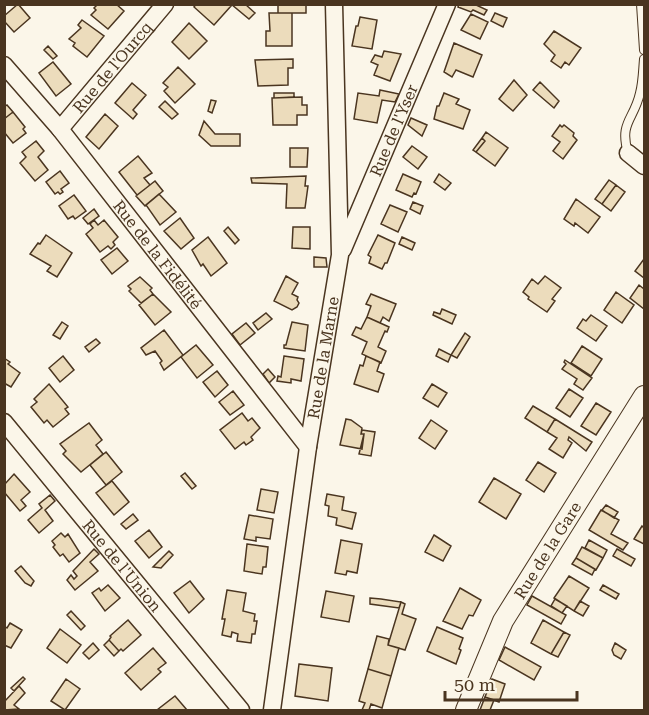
<svg xmlns="http://www.w3.org/2000/svg" width="649" height="715" viewBox="0 0 649 715" font-family="'Roboto Serif',serif">
	<rect width="100%" height="100%" fill="#fbf6e9"/>
	<path fill="#ecdcbc" stroke="#4a3520" stroke-width="1.5" d="M 18,4 L 30,18 L 14,32 L 4,21 L 4,16 Z
		M 98,4 L 116,4 L 124,11 L 108,29 L 91,15 L 96,10 L 94,8 Z
		M 196,4 L 229,4 L 231,6 L 214,25 L 194,7 Z
		M 231,4 L 245,4 L 255,13 L 249,19 Z
		M 278,4 L 306,4 L 306,13 L 278,13 Z
		M 459,4 L 474,4 L 487,10 L 484,15 L 473,10 L 471,12 L 458,7 Z
		M 269,13 L 292,13 L 292,46 L 266,46 L 266,31 L 270,31 Z
		M 495,13 L 507,18 L 503,27 L 491,21 Z
		M 471,14 L 488,22 L 480,39 L 461,30 Z
		M 360,17 L 377,20 L 372,49 L 352,46 L 356,26 L 358,26 Z
		M 82,20 L 104,36 L 87,57 L 73,46 L 75,43 L 69,39 L 81,28 L 78,25 Z
		M 189,23 L 207,41 L 189,59 L 172,42 Z
		M 554,31 L 581,48 L 569,65 L 565,62 L 561,68 L 551,61 L 555,55 L 544,44 Z
		M 454,43 L 482,55 L 473,77 L 456,70 L 452,77 L 444,72 Z
		M 48,46 L 57,56 L 53,59 L 44,50 Z
		M 384,51 L 401,54 L 390,81 L 374,75 L 378,65 L 371,62 L 375,55 L 382,57 Z
		M 293,59 L 293,68 L 288,68 L 288,85 L 258,86 L 255,60 Z
		M 53,62 L 71,84 L 56,96 L 39,73 Z
		M 178,67 L 195,84 L 175,103 L 164,91 L 168,87 L 163,83 Z
		M 514,80 L 527,95 L 513,111 L 499,99 Z
		M 540,82 L 559,101 L 554,108 L 533,90 Z
		M 132,83 L 146,95 L 133,110 L 137,114 L 133,119 L 115,103 Z
		M 380,90 L 399,94 L 395,102 L 382,100 L 377,123 L 354,119 L 358,93 L 379,96 Z
		M 274,93 L 294,93 L 294,97 L 274,98 Z
		M 444,93 L 459,99 L 456,104 L 470,110 L 463,129 L 434,119 L 437,106 L 439,106 Z
		M 302,97 L 302,105 L 307,105 L 307,115 L 297,115 L 297,125 L 273,125 L 272,98 Z
		M 211,100 L 216,101 L 212,113 L 208,111 Z
		M 165,101 L 178,114 L 172,119 L 159,107 Z
		M 7,105 L 13,112 L 4,119 L 4,107 Z
		M 13,112 L 25,127 L 23,129 L 26,133 L 13,143 L 4,132 L 4,119 Z
		M 105,114 L 118,126 L 99,149 L 86,137 Z
		M 411,118 L 427,125 L 422,136 L 408,125 Z
		M 204,121 L 215,134 L 240,134 L 240,146 L 211,146 L 199,135 Z
		M 560,125 L 562,127 L 564,125 L 574,133 L 573,136 L 577,140 L 563,159 L 553,151 L 560,142 L 552,136 Z
		M 486,132 L 508,148 L 495,166 L 476,152 L 485,141 L 482,138 Z
		M 482,138 L 485,141 L 476,152 L 473,150 Z
		M 36,141 L 44,151 L 38,157 L 48,170 L 35,181 L 20,163 L 26,157 L 22,152 Z
		M 412,146 L 427,157 L 418,169 L 403,157 Z
		M 290,148 L 308,148 L 307,167 L 290,167 Z
		M 138,156 L 152,173 L 144,178 L 150,185 L 137,195 L 119,172 Z
		M 60,171 L 69,183 L 61,189 L 63,192 L 60,194 L 58,192 L 55,194 L 46,182 Z
		M 403,174 L 421,182 L 416,194 L 414,193 L 412,197 L 396,190 Z
		M 439,174 L 451,183 L 445,190 L 434,182 Z
		M 306,176 L 305,186 L 308,186 L 305,208 L 286,208 L 287,184 L 252,183 L 251,178 Z
		M 609,180 L 616,185 L 602,204 L 595,199 Z
		M 155,181 L 163,191 L 145,206 L 136,196 Z
		M 616,185 L 625,192 L 611,211 L 602,204 Z
		M 159,194 L 176,212 L 160,225 L 146,205 Z
		M 74,195 L 86,211 L 75,219 L 73,216 L 68,219 L 59,206 Z
		M 576,199 L 600,217 L 588,233 L 575,223 L 574,226 L 564,219 Z
		M 413,202 L 423,206 L 420,214 L 410,209 Z
		M 390,205 L 407,212 L 398,232 L 381,224 Z
		M 94,209 L 99,216 L 88,224 L 83,218 Z
		M 180,218 L 194,238 L 181,249 L 164,231 Z
		M 94,220 L 98,225 L 104,220 L 118,237 L 113,242 L 115,245 L 111,249 L 108,246 L 100,252 L 86,234 L 93,228 L 90,224 Z
		M 228,227 L 239,240 L 235,244 L 224,231 Z
		M 293,227 L 310,227 L 310,249 L 292,248 Z
		M 46,235 L 72,253 L 57,277 L 47,271 L 51,266 L 30,254 L 38,243 L 40,244 Z
		M 378,235 L 395,243 L 387,263 L 385,263 L 382,269 L 369,263 L 371,257 L 368,255 Z
		M 208,237 L 227,263 L 211,276 L 203,264 L 201,266 L 192,250 Z
		M 402,237 L 415,243 L 412,250 L 399,244 Z
		M 117,248 L 128,261 L 112,274 L 101,260 Z
		M 314,257 L 326,258 L 327,267 L 314,267 Z
		M 644,259 L 644,278 L 635,271 Z
		M 286,276 L 298,283 L 292,294 L 298,297 L 297,300 L 299,303 L 297,307 L 292,310 L 274,301 Z
		M 545,276 L 561,288 L 552,299 L 555,301 L 547,312 L 528,299 L 529,297 L 523,292 L 532,279 L 538,284 Z
		M 140,277 L 152,288 L 150,290 L 153,294 L 141,303 L 129,291 L 131,289 L 128,286 Z
		M 639,285 L 644,289 L 644,309 L 630,298 Z
		M 616,292 L 634,305 L 622,323 L 604,310 Z
		M 153,294 L 171,312 L 155,325 L 139,305 Z
		M 371,294 L 396,304 L 389,321 L 383,317 L 380,323 L 367,317 L 371,306 L 366,304 Z
		M 442,309 L 456,315 L 452,324 L 433,315 L 434,312 L 440,314 Z
		M 266,313 L 272,319 L 258,330 L 253,323 Z
		M 591,315 L 607,326 L 596,341 L 577,328 L 583,319 L 586,321 Z
		M 367,317 L 389,327 L 387,332 L 385,331 L 378,347 L 386,351 L 381,363 L 362,354 L 367,342 L 352,335 L 356,327 L 361,329 Z
		M 62,322 L 68,326 L 60,339 L 53,335 Z
		M 292,322 L 308,325 L 305,351 L 284,348 L 284,345 L 286,345 Z
		M 246,323 L 255,333 L 240,345 L 232,334 Z
		M 164,330 L 183,355 L 164,370 L 160,363 L 162,361 L 155,351 L 146,355 L 141,348 Z
		M 465,333 L 470,337 L 457,358 L 451,355 Z
		M 96,339 L 100,343 L 89,352 L 85,347 Z
		M 196,345 L 213,365 L 197,378 L 181,357 Z
		M 582,346 L 602,359 L 591,376 L 571,363 Z
		M 439,349 L 451,355 L 448,362 L 436,356 Z
		M 63,356 L 74,370 L 60,382 L 49,368 Z
		M 284,356 L 304,359 L 301,381 L 291,379 L 291,383 L 277,381 L 278,376 L 281,377 Z
		M 366,356 L 380,362 L 377,371 L 384,374 L 378,392 L 354,384 L 360,365 L 363,366 Z
		M 4,358 L 10,362 L 8,364 L 20,373 L 11,387 L 4,383 Z
		M 565,360 L 592,378 L 583,390 L 574,384 L 577,379 L 562,369 L 566,364 L 564,362 Z
		M 268,369 L 275,377 L 269,383 L 263,374 Z
		M 217,371 L 228,385 L 215,397 L 203,382 Z
		M 49,384 L 68,407 L 65,409 L 69,414 L 53,427 L 47,420 L 44,423 L 31,407 L 37,402 L 34,399 Z
		M 432,384 L 447,393 L 438,407 L 423,398 Z
		M 569,389 L 583,398 L 570,417 L 556,408 Z
		M 233,391 L 244,405 L 230,415 L 219,402 Z
		M 596,403 L 611,412 L 596,435 L 581,426 Z
		M 533,406 L 555,419 L 547,432 L 525,418 Z
		M 242,413 L 248,421 L 252,418 L 260,428 L 251,437 L 253,440 L 246,445 L 244,442 L 235,449 L 220,430 Z
		M 346,419 L 351,420 L 362,428 L 361,434 L 364,434 L 362,449 L 340,445 Z
		M 555,419 L 592,442 L 586,451 L 569,437 L 568,440 L 572,443 L 563,458 L 549,449 L 557,438 L 547,432 Z
		M 431,420 L 447,431 L 435,449 L 419,438 Z
		M 89,423 L 102,440 L 96,445 L 103,454 L 81,472 L 63,454 L 66,451 L 60,444 Z
		M 362,430 L 375,432 L 371,456 L 359,454 L 364,434 L 361,434 Z
		M 106,452 L 122,472 L 106,485 L 90,465 Z
		M 538,462 L 556,473 L 544,492 L 526,480 Z
		M 185,473 L 196,486 L 192,489 L 181,476 Z
		M 14,474 L 30,492 L 21,500 L 26,506 L 20,511 L 4,492 L 4,485 Z
		M 494,478 L 521,494 L 506,519 L 479,502 Z
		M 112,481 L 129,502 L 114,515 L 96,493 Z
		M 261,489 L 278,492 L 274,513 L 257,510 Z
		M 327,494 L 344,497 L 342,510 L 356,513 L 352,529 L 336,525 L 337,518 L 328,516 L 329,506 L 325,505 Z
		M 50,495 L 55,501 L 45,510 L 53,521 L 39,533 L 28,520 L 42,508 L 39,504 Z
		M 606,505 L 618,512 L 614,518 L 602,510 Z
		M 601,510 L 619,520 L 611,534 L 628,543 L 623,550 L 589,530 Z
		M 133,514 L 138,520 L 126,529 L 121,524 Z
		M 249,515 L 273,519 L 270,539 L 256,537 L 256,541 L 244,539 Z
		M 642,526 L 644,528 L 644,544 L 634,539 Z
		M 149,530 L 162,547 L 149,558 L 135,541 Z
		M 61,533 L 65,537 L 68,534 L 80,553 L 69,562 L 63,554 L 60,556 L 53,547 L 55,545 L 52,541 Z
		M 434,535 L 451,546 L 443,561 L 425,552 Z
		M 341,540 L 362,544 L 357,573 L 347,571 L 346,575 L 335,573 Z
		M 589,540 L 607,550 L 603,558 L 585,548 Z
		M 247,544 L 268,547 L 266,567 L 263,567 L 262,574 L 244,571 Z
		M 582,547 L 603,558 L 596,570 L 576,558 Z
		M 94,549 L 99,554 L 90,562 L 98,571 L 75,590 L 67,580 L 71,575 L 74,579 L 77,576 L 73,571 Z
		M 617,549 L 635,559 L 631,566 L 613,556 Z
		M 169,551 L 173,555 L 161,568 L 153,567 Z
		M 576,558 L 595,569 L 592,575 L 572,564 Z
		M 21,566 L 34,581 L 31,586 L 25,583 L 15,571 Z
		M 569,576 L 589,588 L 574,611 L 554,598 Z
		M 190,581 L 204,599 L 189,613 L 174,593 Z
		M 108,585 L 120,598 L 105,611 L 92,593 L 99,588 L 101,591 Z
		M 603,585 L 619,594 L 616,599 L 600,590 Z
		M 460,588 L 481,600 L 473,616 L 469,615 L 462,629 L 443,621 Z
		M 227,590 L 246,593 L 243,611 L 255,614 L 254,621 L 257,621 L 255,634 L 252,634 L 251,643 L 237,641 L 238,634 L 232,632 L 231,637 L 222,635 L 225,619 L 222,619 Z
		M 326,591 L 354,596 L 349,622 L 321,617 Z
		M 532,596 L 566,615 L 561,624 L 527,605 Z
		M 370,598 L 381,599 L 401,602 L 399,608 L 370,604 Z
		M 555,599 L 567,606 L 562,613 L 551,606 Z
		M 580,601 L 589,606 L 583,616 L 574,611 Z
		M 401,602 L 405,604 L 402,614 L 416,619 L 405,650 L 388,645 Z
		M 71,611 L 85,626 L 81,630 L 67,615 Z
		M 128,620 L 141,635 L 123,651 L 121,649 L 119,651 L 109,640 L 111,637 L 110,636 Z
		M 543,620 L 564,632 L 551,654 L 531,643 Z
		M 10,623 L 22,630 L 11,648 L 4,645 L 4,626 L 7,628 Z
		M 437,627 L 463,638 L 459,649 L 461,650 L 456,664 L 427,651 Z
		M 60,629 L 81,645 L 67,663 L 47,648 Z
		M 564,632 L 570,635 L 558,657 L 551,654 Z
		M 377,636 L 389,639 L 388,645 L 399,648 L 391,676 L 368,669 Z
		M 109,640 L 119,651 L 114,656 L 104,645 Z
		M 93,643 L 99,650 L 89,659 L 83,653 Z
		M 615,643 L 626,650 L 621,659 L 614,655 L 612,650 Z
		M 505,647 L 541,667 L 534,680 L 499,660 Z
		M 153,648 L 166,663 L 158,669 L 161,672 L 141,690 L 125,673 Z
		M 299,664 L 332,668 L 328,701 L 295,696 Z
		M 368,669 L 391,676 L 382,708 L 371,704 L 369,710 L 362,710 L 365,703 L 359,701 Z
		M 23,677 L 25,679 L 14,691 L 11,688 Z
		M 66,679 L 80,689 L 65,710 L 51,701 Z
		M 492,679 L 505,684 L 499,702 L 485,697 Z
		M 19,686 L 25,693 L 14,705 L 19,709 L 4,710 L 4,702 Z
		M 175,696 L 187,710 L 157,710 Z
		M 485,697 L 494,700 L 490,710 L 480,710 Z"/>
	<g fill="none" stroke-linecap="round" stroke-linejoin="round">
		<defs>
			<path id="service" d="M 641,4 L 644,50
				M 628,153 C 619,122 634,120 640,93 C 643,82 643,70 644,59"/>
			<g id="minor">
				<path id="s1" d="M 4,65 L 60,129 L 308,447"/>
				<path id="s2" d="M 60,129 L 165,4"/>
				<path d="M 628,153 L 644,166"/>
				<path id="s3" d="M 343,249 L 447,4"/>
				<path id="s4" d="M 4,422 L 241,710"/>
				<path id="s5" d="M 272,710 L 308,447 L 340,255 L 334,4"/>
			</g>
			<g id="tertiary">
				<path id="s6" d="M 466,710 L 503,621 L 644,396"/>
			</g>
		</defs>
		<use href="#service" stroke="#4a3520" stroke-width="10"/>
		<use href="#minor" stroke="#4a3520" stroke-width="19"/>
		<use href="#tertiary" stroke="#4a3520" stroke-width="22"/>
		<use href="#service" stroke="#fbf6e9" stroke-width="8"/>
		<use href="#minor" stroke="#fbf6e9" stroke-width="16"/>
		<use href="#tertiary" stroke="#fbf6e9" stroke-width="20"/>
	</g>
	<g text-anchor="middle" stroke-width="4.5" stroke-linejoin="round" paint-order="stroke">
		<g font-size="16" fill="#4a3520" stroke="#fbf6e9">
			<text dy="6" stroke="none"><textPath href="#s2" startOffset="81">Rue de l'Ourcq</textPath></text>
			<text dy="6" stroke="none"><textPath href="#s3" startOffset="129">Rue de l'Yser</textPath></text>
			<text dy="6" stroke="none"><textPath href="#s1" startOffset="244">Rue de la Fidélité</textPath></text>
			<text dy="6" stroke="none"><textPath href="#s5" startOffset="356">Rue de la Marne</textPath></text>
			<text dy="6" stroke="none"><textPath href="#s6" startOffset="180">Rue de la Gare</textPath></text>
			<text dy="6" stroke="none"><textPath href="#s4" startOffset="186">Rue de l'Union</textPath></text>
		</g>
	</g>
	<rect width="649" height="715" fill="none" stroke="#4a3520" stroke-width="12"/>
	<path d="M445 691v9h132v-9" fill="none" stroke="#4a3520" stroke-width="3"/>
	<text x="454" y="691" font-size="18" fill="#4a3520" stroke="#fbf6e9" stroke-width="4.5" paint-order="stroke">50 m</text>
</svg>
